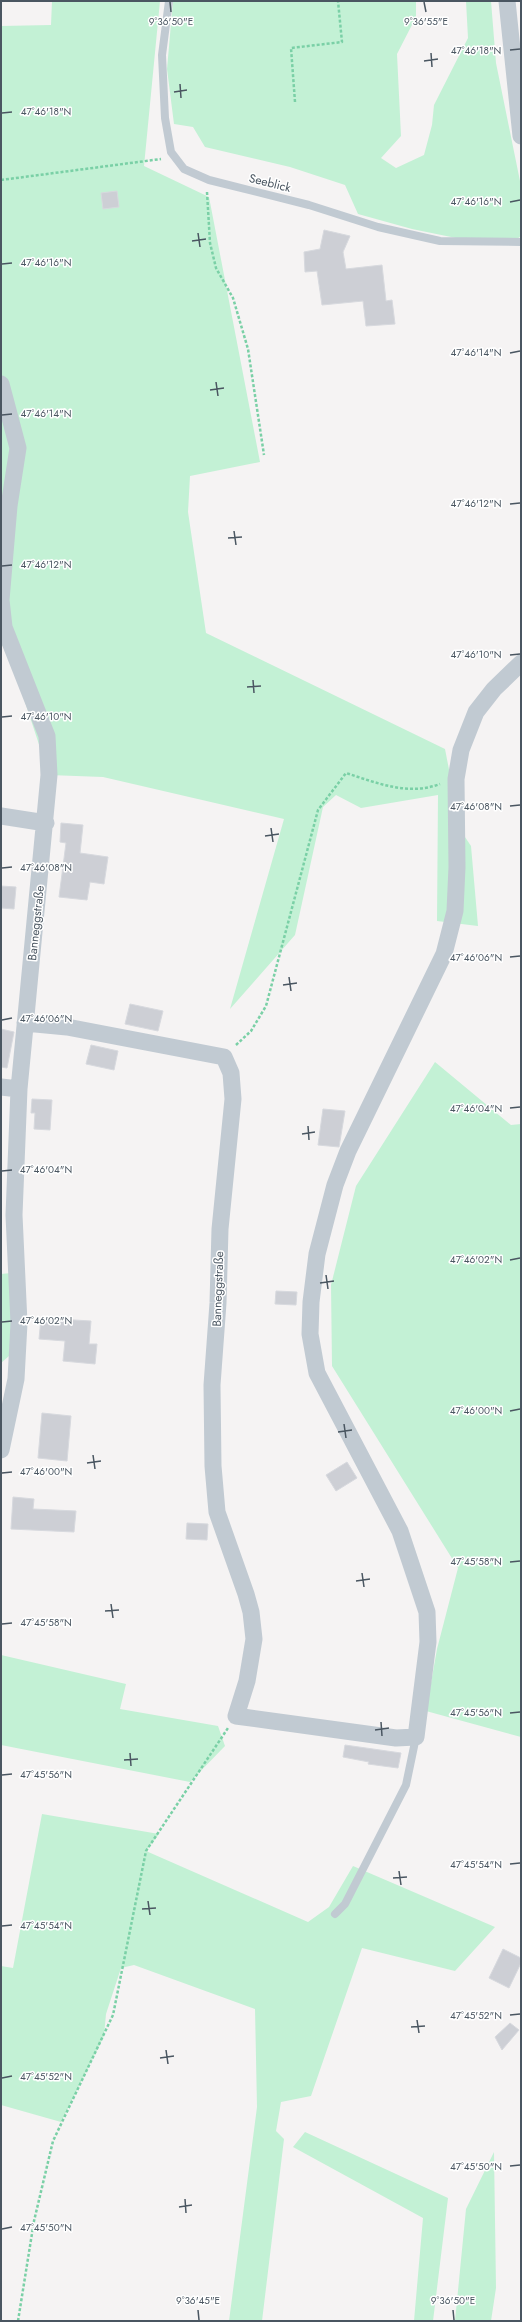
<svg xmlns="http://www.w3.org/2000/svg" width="522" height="2322" viewBox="0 0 522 2322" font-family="Jost,sans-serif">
	<rect width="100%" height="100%" fill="#f5f3f3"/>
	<path fill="#c3f1d5" d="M 52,1 L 160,1 L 144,166 L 209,197 L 260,462 L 190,476 L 188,512 L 206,633 L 445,749 L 461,831 L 471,846 L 478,926 L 437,921 L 438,795 L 361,808 L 336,795 L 323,807 L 295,935 L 230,1009 L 284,819 L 103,777 L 49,775 L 7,647 L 1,645 L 1,26 L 51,25 Z
		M 173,1 L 416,1 L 416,17 L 397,54 L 401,136 L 381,158 L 396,168 L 424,155 L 432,125 L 434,105 L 468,38 L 466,1 L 491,1 L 496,63 L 521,186 L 521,236 L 517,239 L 456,238 L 412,229 L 358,214 L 345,185 L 290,167 L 205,147 L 193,127 L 174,124 L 167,69 Z
		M 435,1062 L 511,1125 L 521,1124 L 521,1737 L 426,1711 L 437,1649 L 458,1568 L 332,1366 L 331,1285 L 356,1186 Z
		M 11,1273 L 13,1315 L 9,1356 L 1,1363 L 1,1274 Z
		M 1,1655 L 126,1684 L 120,1709 L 218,1726 L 225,1746 L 190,1782 L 1,1745 Z
		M 42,1814 L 159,1834 L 146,1851 L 308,1922 L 329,1907 L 353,1866 L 495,1927 L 455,1971 L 362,1948 L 311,2096 L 281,2102 L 276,2131 L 284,2139 L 262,2321 L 229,2321 L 257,2107 L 255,2009 L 134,1965 L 121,1968 L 106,2014 L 104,2036 L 61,2122 L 1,2105 L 1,1966 L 13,1968 Z
		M 305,2132 L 448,2198 L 433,2321 L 414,2321 L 423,2218 L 293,2147 Z
		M 494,2152 L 496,2288 L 491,2321 L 455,2321 L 466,2209 Z"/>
	<path fill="#cdcfd5" stroke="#d7d9de" d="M 117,191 L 119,207 L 103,209 L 101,193 Z
		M 324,230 L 350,236 L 343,252 L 346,269 L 382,265 L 386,301 L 392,300 L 395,324 L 366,326 L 363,301 L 322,305 L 317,271 L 305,272 L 304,252 L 320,249 Z
		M 61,823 L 83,825 L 80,853 L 108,857 L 104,884 L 90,882 L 87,900 L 59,897 L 66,843 L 60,842 Z
		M 1,886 L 16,887 L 14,909 L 1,908 Z
		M 130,1004 L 163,1011 L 158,1031 L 125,1024 Z
		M 1,1029 L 14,1032 L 7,1068 L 1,1067 Z
		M 91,1045 L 118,1051 L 114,1070 L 86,1064 Z
		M 32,1099 L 52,1100 L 50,1130 L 34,1129 L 35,1113 L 31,1113 Z
		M 323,1109 L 345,1111 L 339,1147 L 318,1145 Z
		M 276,1291 L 297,1292 L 296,1305 L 275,1304 Z
		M 41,1318 L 91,1321 L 89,1344 L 97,1344 L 95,1364 L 63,1361 L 65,1341 L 39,1339 Z
		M 42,1413 L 71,1416 L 67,1461 L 38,1458 Z
		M 347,1462 L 357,1478 L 336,1491 L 326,1475 Z
		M 13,1497 L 34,1499 L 33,1509 L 76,1511 L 74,1532 L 11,1529 Z
		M 187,1523 L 208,1524 L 207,1540 L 186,1539 Z
		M 345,1745 L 401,1753 L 398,1768 L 368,1764 L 369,1762 L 343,1757 Z
		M 503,1949 L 521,1958 L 521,1963 L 509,1988 L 489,1978 Z
		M 510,2023 L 519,2030 L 502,2050 L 495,2037 Z"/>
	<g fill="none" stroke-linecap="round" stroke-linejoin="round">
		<path stroke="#7ad0a6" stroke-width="2.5" stroke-dasharray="3 2" stroke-linecap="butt" d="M 295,102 L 291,48 L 342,42 L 338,1
			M 1,180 L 161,159
			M 207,192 L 210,243 L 216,268 L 233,298 L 248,349 L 264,455
			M 236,1045 L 251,1031 L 266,1006 L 318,810 L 346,773 C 377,783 408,796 440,784
			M 18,2321 L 34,2221 L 53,2141 L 113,2015 L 146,1851 L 228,1728"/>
		<path stroke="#c1cad2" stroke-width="8" d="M 169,1 L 162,55 L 165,118 L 171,152 L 184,169 L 209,180 L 309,205 L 378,227 L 440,241 L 521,242
			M 335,1914 L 345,1904 L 406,1785 L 416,1737"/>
		<path stroke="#c1cad2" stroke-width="17" d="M 507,1 L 521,136
			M 1,384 L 18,448 L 9,506 L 1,600 L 4,627 L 47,736 L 49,775 L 19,1089 L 14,1215 L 19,1323 L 16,1379 L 1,1450
			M 1,816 L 46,823
			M 25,1023 L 67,1027 L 224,1057 L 231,1073 L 233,1099 L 220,1229 L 218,1303 L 212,1385 L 213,1466 L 217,1512 L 246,1594 L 251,1612 L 254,1639 L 247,1681 L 236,1716 L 396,1738 L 416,1737 L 428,1642 L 427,1612 L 400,1531 L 317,1373 L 310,1334 L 311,1302 L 317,1254 L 335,1185 L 348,1151 L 444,954 L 455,911 L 457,867 L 456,779 L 461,750 L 476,712 L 494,689 L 521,663
			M 1,1087 L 19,1089"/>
	</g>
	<path fill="none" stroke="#4a5661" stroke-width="1.5" d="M 170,2 L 171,12M 424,2 L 426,12M 510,50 L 520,49M 431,53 L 432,67M 424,61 L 438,59M 180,84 L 181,98M 174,92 L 187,90M 2,113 L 12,112M 510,202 L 520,200M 198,233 L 200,247M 192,241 L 206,239M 2,264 L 12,263M 510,353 L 520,351M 216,382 L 218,396M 210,390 L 224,388M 2,415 L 12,414M 510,504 L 520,503M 234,531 L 236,545M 228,538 L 242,537M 2,566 L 12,565M 510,655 L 520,654M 253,680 L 254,693M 247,687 L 261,686M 2,717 L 12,716M 510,806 L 520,805M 271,828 L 273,842M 265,836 L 279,834M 2,868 L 12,867M 510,957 L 520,956M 289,977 L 291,991M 283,985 L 297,983M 2,1020 L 12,1018M 510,1108 L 520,1107M 308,1126 L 309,1140M 302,1134 L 315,1132M 2,1171 L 12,1170M 510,1260 L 520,1258M 326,1275 L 328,1289M 320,1283 L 334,1281M 2,1322 L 12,1321M 510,1411 L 520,1409M 344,1424 L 346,1438M 338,1432 L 352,1430M 93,1455 L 95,1469M 87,1463 L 101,1461M 2,1473 L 12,1472M 510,1562 L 520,1561M 362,1573 L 364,1587M 356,1581 L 370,1579M 111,1604 L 113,1618M 105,1611 L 119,1610M 2,1624 L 12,1623M 510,1713 L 520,1712M 381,1722 L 382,1736M 375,1730 L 389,1728M 130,1753 L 131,1766M 124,1760 L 138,1759M 2,1775 L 12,1774M 510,1864 L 520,1863M 399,1871 L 401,1885M 393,1878 L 407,1877M 148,1901 L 150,1915M 142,1909 L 156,1908M 2,1926 L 12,1925M 510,2015 L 520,2014M 417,2020 L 419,2033M 411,2027 L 425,2026M 166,2050 L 168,2064M 160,2058 L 174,2056M 2,2078 L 12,2076M 510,2166 L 520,2165M 185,2199 L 186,2213M 179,2207 L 192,2205M 2,2229 L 12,2227M 198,2310 L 199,2320M 453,2310 L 454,2320"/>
	<g text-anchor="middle" stroke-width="3" stroke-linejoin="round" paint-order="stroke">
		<g font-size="12" fill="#4a5661" stroke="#fff">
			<text transform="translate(270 183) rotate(14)" y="4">Seeblick</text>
			<text transform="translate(36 923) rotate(-84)" y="4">Banneggstraße</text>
			<text transform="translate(218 1289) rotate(-88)" y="4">Banneggstraße</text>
		</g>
	</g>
	<g font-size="10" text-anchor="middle" fill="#4a5661" stroke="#fff" stroke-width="3" stroke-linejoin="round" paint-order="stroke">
		<text x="171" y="25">9°36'50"E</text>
		<text x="426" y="25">9°36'55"E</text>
		<text x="476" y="54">47°46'18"N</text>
		<text x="46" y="115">47°46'18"N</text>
		<text x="476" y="205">47°46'16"N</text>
		<text x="46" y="266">47°46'16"N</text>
		<text x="476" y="356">47°46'14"N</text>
		<text x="46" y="417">47°46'14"N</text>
		<text x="476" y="507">47°46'12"N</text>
		<text x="46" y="568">47°46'12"N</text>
		<text x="476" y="658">47°46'10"N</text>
		<text x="46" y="720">47°46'10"N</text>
		<text x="476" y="810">47°46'08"N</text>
		<text x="46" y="871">47°46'08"N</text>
		<text x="476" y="961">47°46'06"N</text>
		<text x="46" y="1022">47°46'06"N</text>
		<text x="476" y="1112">47°46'04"N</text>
		<text x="46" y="1173">47°46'04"N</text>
		<text x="476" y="1263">47°46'02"N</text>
		<text x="46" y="1324">47°46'02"N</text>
		<text x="476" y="1414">47°46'00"N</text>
		<text x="46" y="1475">47°46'00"N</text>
		<text x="476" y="1565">47°45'58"N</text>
		<text x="46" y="1626">47°45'58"N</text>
		<text x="476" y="1716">47°45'56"N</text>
		<text x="46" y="1778">47°45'56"N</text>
		<text x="476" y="1868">47°45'54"N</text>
		<text x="46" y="1929">47°45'54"N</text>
		<text x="476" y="2019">47°45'52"N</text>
		<text x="46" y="2080">47°45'52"N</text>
		<text x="476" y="2170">47°45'50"N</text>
		<text x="46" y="2231">47°45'50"N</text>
		<text x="198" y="2304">9°36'45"E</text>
		<text x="453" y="2304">9°36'50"E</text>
	</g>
	<rect width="522" height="2322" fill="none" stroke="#4a5661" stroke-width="4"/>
</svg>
